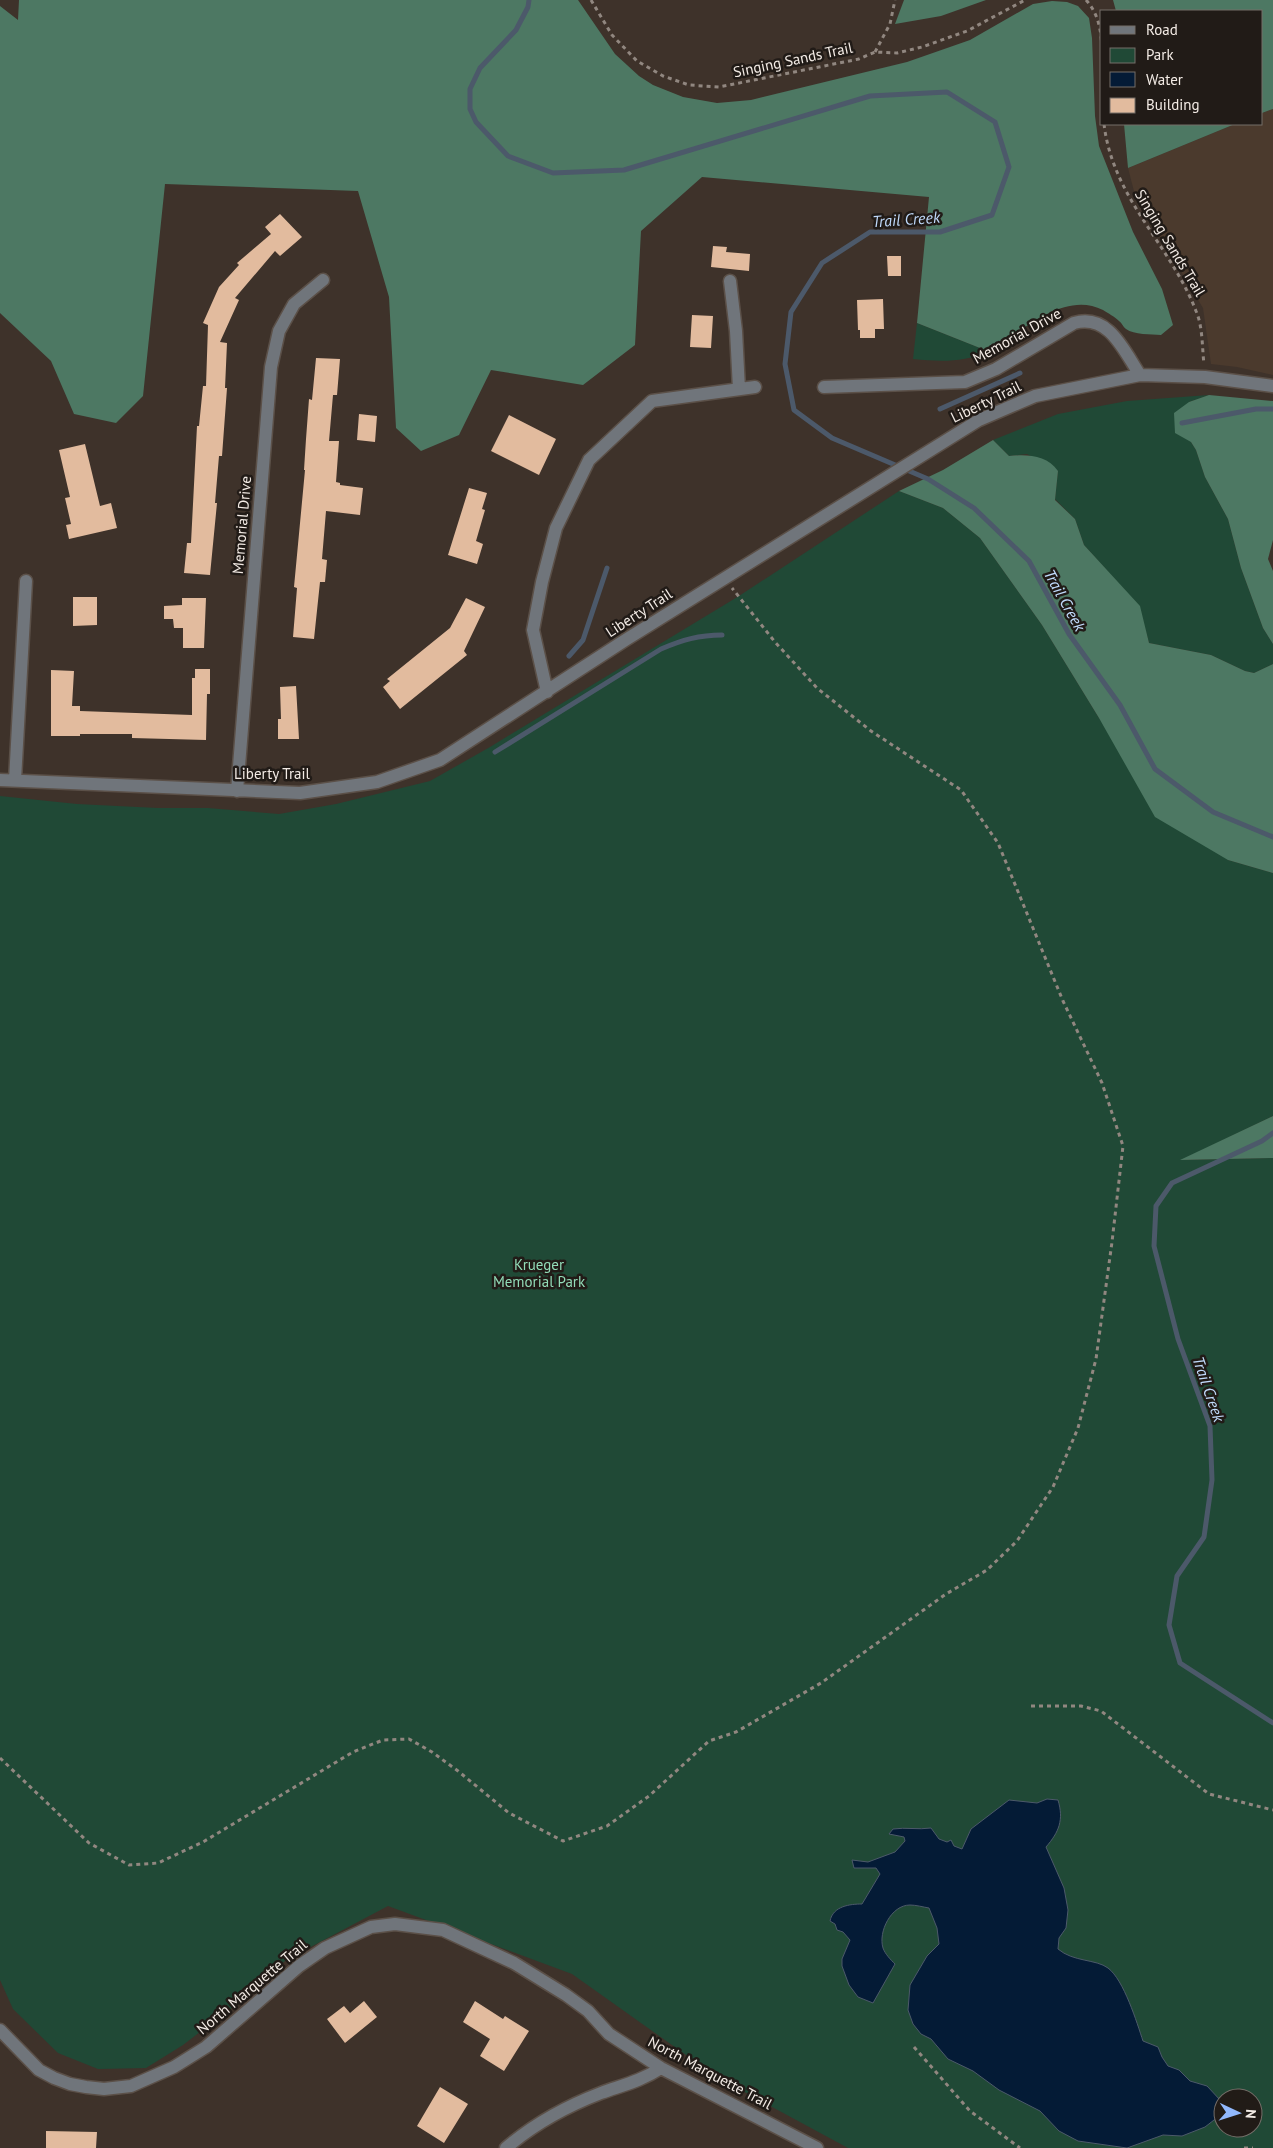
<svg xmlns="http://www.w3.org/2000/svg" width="1273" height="2148" viewBox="0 0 1273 2148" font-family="'PT Sans',sans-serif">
	<rect width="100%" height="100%" fill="#3e322a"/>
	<path fill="#4b3a2d" d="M 1273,109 L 1273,375 L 1237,367 L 1211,364 L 1203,308 L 1135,195 L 1128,168 L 1235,124 L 1262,124 L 1262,113 Z"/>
	<path fill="#204936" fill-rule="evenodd" d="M 917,323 L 990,352 C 962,362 943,362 913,359 Z
		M 1209,395 L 1189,402 L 1191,442 L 1196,450 L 1205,477 L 1228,519 L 1241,568 L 1263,628 L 1273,644 L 1273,664 L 1254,673 L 1245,671 L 1211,655 L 1149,643 L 1139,606 L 1084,545 L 1075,519 L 1055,499 L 1058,471 L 1027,454 L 1009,456 L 993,440 L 1058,414 L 1127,401 Z
		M 899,491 L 943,508 L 980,538 L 1042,625 L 1099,718 L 1228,860 L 1273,873 L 1273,1116 L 1182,1160 L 1273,1158 L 1273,2148 L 848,2148 L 717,2077 L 572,1974 L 388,1906 L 286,1960 L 238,2003 L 183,2045 L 146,2068 L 98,2069 L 58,2053 L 13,2009 L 0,1980 L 0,796 L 77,804 L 158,808 L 208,808 L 279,814 L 336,804 L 430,781 L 490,747 L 739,596 ZM 1223,2098 L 1253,2098 L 1253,2128 L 1223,2128 Z"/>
	<path fill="#4d7863" d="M 19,0 L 578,0 L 615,54 L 639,76 L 653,85 L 683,97 L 717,103 L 751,100 L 907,62 L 970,40 L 1033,4 L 1052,1 L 1067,2 L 1078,6 L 1089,18 L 1092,38 L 1095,116 L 1099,146 L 1133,232 L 1162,289 L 1173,325 L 1161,335 C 1151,334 1134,335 1126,329 C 1123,327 1122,323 1119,321 C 1115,317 1108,313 1103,310 C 1064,290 1020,332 990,352 L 917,323 L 929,197 L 702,177 L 641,231 L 635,345 L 583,385 L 491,370 L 459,435 L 421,451 L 396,428 L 389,297 L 358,191 L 165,184 L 143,396 L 116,423 L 74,414 L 51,361 L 0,313 L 0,6 L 18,20 Z
		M 904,0 L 986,0 L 941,16 L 895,24 Z
		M 1113,0 L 1273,0 L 1273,109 L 1262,113 L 1262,11 L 1116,11 Z
		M 1124,124 L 1235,124 L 1128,168 Z
		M 1209,395 L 1273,401 L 1273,540 L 1268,559 L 1273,571 L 1273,644 L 1263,628 L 1241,568 L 1228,519 L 1205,477 L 1196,450 L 1191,442 L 1175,433 L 1174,413 L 1189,402 Z
		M 993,440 L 1009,456 C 1027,454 1047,455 1058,471 L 1055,500 L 1075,519 L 1084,545 L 1140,606 L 1149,643 L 1211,655 L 1245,671 L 1254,673 L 1273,664 L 1273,873 L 1228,860 L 1155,817 L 1099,718 L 1042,625 L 980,538 L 943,508 L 899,491 L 943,470 Z
		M 1273,1116 L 1273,1158 L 1180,1160 Z"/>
	<path fill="#041b36" stroke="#4c596a" d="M 1047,1799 L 1058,1800 C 1064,1820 1059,1832 1046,1847 L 1064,1888 L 1068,1910 L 1066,1928 L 1059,1938 L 1058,1949 C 1073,1962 1096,1959 1108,1968 C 1124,1980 1137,2023 1143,2041 L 1158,2047 L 1162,2057 L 1168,2066 L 1179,2070 L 1190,2081 L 1207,2086 L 1221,2101 L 1223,2113 L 1205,2127 L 1182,2136 L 1163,2135 L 1127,2148 L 1078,2141 L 1059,2131 L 1040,2111 L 999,2090 L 973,2071 L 948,2059 L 931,2039 L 921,2034 L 913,2024 L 908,2010 L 910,1985 L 927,1956 L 939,1944 L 937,1928 L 929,1908 C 923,1907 916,1905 910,1905 C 891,1905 878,1932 883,1948 C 885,1954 891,1960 895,1964 L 873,2003 L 858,1997 L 849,1985 L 842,1966 L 842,1959 L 850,1940 L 843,1932 L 837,1930 L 835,1924 L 830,1921 C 833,1906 850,1904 862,1904 L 880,1874 L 876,1868 L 854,1868 L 852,1860 L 868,1862 L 895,1852 L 905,1841 L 904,1837 L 889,1834 L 893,1829 C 906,1827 918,1830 931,1828 L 939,1839 L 947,1842 L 951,1840 L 954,1846 L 962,1849 L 971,1829 L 1009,1800 L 1037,1803 Z"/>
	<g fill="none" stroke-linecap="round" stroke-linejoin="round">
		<path stroke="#4c596a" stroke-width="5" d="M 529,0 L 528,7 L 516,30 L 480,68 L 470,89 L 470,109 L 476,122 L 508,156 L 553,173 L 624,170 L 870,96 L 947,92 L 995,122 L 1009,167 L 992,215 L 940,232 L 870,232 L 822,263 L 791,312 L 785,364 L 794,410 L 832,438 L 928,479 L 974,508 L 1029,561 L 1069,634 L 1120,705 L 1155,769 L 1213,812 L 1273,837
			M 940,409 L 1020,373
			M 1182,423 L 1256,409 L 1273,409
			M 569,656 L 583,640 L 607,568
			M 495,752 L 661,649 C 682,640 699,635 722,635
			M 1273,1133 L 1262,1141 L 1172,1183 L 1156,1206 L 1154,1246 L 1178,1339 L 1210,1426 L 1212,1480 L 1204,1537 L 1177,1576 L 1169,1625 L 1180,1663 L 1273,1723"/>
	</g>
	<path fill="#e2bb9e" d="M 280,214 L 302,237 L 280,256 L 275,251 L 235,298 L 239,300 L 220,342 L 227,343 L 225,388 L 227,388 L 222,456 L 219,456 L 215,503 L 217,503 L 210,575 L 184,573 L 187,543 L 191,543 L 197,426 L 199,426 L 203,386 L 206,386 L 208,325 L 203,323 L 219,287 L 239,265 L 237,263 L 271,234 L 265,227 Z
		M 713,246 L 727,247 L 726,252 L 750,254 L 749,271 L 711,267 Z
		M 887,256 L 901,256 L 901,276 L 888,276 Z
		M 883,299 L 884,329 L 875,329 L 875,338 L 860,338 L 860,330 L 858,330 L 857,300 Z
		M 692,315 L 713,316 L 711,348 L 690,347 Z
		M 316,358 L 340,359 L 337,395 L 333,395 L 329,441 L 339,441 L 336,482 L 340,483 L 340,485 L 363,488 L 360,515 L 326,511 L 322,559 L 327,560 L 325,582 L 320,582 L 314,639 L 293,637 L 297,588 L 294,587 L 305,470 L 304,470 L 306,439 L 309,399 L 312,400 Z
		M 359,414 L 377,416 L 375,442 L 357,440 Z
		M 509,415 L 556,439 L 539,475 L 491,451 Z
		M 85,444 L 100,506 L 111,503 L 117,528 L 69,539 L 66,525 L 71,524 L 65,498 L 70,497 L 59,450 Z
		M 469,488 L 487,493 L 482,509 L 485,510 L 476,541 L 483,544 L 477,564 L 448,555 Z
		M 73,597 L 97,597 L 97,625 L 73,626 Z
		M 182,598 L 206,598 L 204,648 L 183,648 L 183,628 L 174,628 L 173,619 L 164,619 L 164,606 L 182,605 Z
		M 466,598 L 485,607 L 464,651 L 467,655 L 400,709 L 383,687 L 390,681 L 387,679 L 450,628 Z
		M 195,669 L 210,669 L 210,694 L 207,694 L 206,740 L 132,738 L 132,734 L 80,734 L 80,736 L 51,736 L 51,670 L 74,671 L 72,706 L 80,706 L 80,711 L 192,715 L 192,678 L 195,678 Z
		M 296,686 L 299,739 L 278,739 L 278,719 L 281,719 L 280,687 Z
		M 364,2001 L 377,2017 L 345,2043 L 327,2019 L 344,2006 L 350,2013 Z
		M 475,2001 L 503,2019 L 505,2016 L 529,2031 L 504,2071 L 480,2056 L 490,2039 L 463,2022 Z
		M 440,2087 L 468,2104 L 444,2143 L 417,2126 Z
		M 46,2131 L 97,2132 L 96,2148 L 46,2148 Z"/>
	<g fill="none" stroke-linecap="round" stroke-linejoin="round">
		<defs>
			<path id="minor" d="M 730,281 L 736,331 L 739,389
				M 824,387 L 965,382 L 996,369 L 1074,323 C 1109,313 1124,351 1140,375
				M 547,692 L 533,630 L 542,582 L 556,528 L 589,460 L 652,401 L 755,387
				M 0,780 L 300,793 L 377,782 L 440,760 L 627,639 L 979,420 L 1035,396 L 1140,375 L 1205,377 L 1273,386
				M 15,780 L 26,581
				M 237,791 L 271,367 L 279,331 L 294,304 L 323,280
				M 0,2030 L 39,2070 L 54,2078 L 70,2084 L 86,2087 L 104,2089 L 131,2086 L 174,2067 L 206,2047 L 299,1966 L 325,1948 L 371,1927 L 395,1924 L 443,1930 L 514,1963 L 566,1995 L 588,2011 L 609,2034 L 661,2068 L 817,2148
				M 506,2148 C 534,2124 567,2106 601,2093 C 623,2085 641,2081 661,2068"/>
		</defs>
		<use href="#minor" stroke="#5b5048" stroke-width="15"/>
		<path stroke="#918780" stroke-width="3" stroke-dasharray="4 4" stroke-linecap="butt" d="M 591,0 L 612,35 L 637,61 L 663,76 L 689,85 L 719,87 L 859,59 L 875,52 L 897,53 L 922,47 L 967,31 L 1025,0
			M 1086,0 C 1108,24 1100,58 1102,89
			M 875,52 L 890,24 L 895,0
			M 1104,124 C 1113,199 1170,244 1196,311 C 1203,327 1202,348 1204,364
			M 1031,1706 L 1081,1706 L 1101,1711 L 1209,1794 L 1273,1810
			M 0,1758 L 89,1843 L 129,1865 L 158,1863 L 203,1842 L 353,1752 L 383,1740 L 409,1739 L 432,1752 L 458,1771 L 509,1813 L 563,1841 L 607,1826 L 649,1796 L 709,1741 L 736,1732 L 821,1683 L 946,1594 L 987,1570 L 1017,1541 L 1053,1487 L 1078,1428 L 1096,1359 L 1112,1242 L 1123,1146 L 1102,1083 L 1063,1001 L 998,843 L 961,790 L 871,731 L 817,688 L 775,642 L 732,588
			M 914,2047 L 970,2111 L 1020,2148
			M 1244,2148 L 1253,2148"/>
		<use href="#minor" stroke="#70757b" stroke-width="12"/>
	</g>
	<g text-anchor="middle" stroke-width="5" stroke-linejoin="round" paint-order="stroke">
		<g font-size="15" fill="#f3ebe5" stroke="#211b17">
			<text transform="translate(793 60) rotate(-12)" y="5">Singing Sands Trail</text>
			<text transform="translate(1170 243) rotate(59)" y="5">Singing Sands Trail</text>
			<text transform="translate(1017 336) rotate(-29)" y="5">Memorial Drive</text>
			<text transform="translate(986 402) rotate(-26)" y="5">Liberty Trail</text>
			<text transform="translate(242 525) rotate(-85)" y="5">Memorial Drive</text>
			<text transform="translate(639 613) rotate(-33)" y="5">Liberty Trail</text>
			<text x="272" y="779">Liberty Trail</text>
			<text transform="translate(252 1987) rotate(-40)" y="5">North Marquette Trail</text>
			<text transform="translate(710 2073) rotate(28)" y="5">North Marquette Trail</text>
		</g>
		<g font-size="15" fill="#92dcb8" stroke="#211b17">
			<text x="539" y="1270">Krueger<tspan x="539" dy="17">Memorial Park</tspan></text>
		</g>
		<g font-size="16" font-style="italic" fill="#c0dafb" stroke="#211b17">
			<text transform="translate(906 219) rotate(-4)" y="6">Trail Creek</text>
			<text transform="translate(1065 600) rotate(61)" y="6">Trail Creek</text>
			<text transform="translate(1209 1389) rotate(71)" y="6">Trail Creek</text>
		</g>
	</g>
	<rect x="1100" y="10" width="162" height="115" fill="#211b17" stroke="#756e69"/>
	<rect x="1110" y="26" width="25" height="8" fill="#70757b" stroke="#756e69"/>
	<text x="1146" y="35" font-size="15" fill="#f3ebe5">Road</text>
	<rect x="1110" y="48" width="25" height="15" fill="#204936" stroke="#756e69"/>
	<text x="1146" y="60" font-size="15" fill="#f3ebe5">Park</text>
	<rect x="1110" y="72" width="25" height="15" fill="#041b36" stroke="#756e69"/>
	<text x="1146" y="85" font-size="15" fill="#f3ebe5">Water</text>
	<rect x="1110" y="98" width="25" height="15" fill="#e2bb9e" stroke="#756e69"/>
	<text x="1146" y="110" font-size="15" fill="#f3ebe5">Building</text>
	<g transform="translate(1238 2113) rotate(94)"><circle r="24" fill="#211b17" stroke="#756e69"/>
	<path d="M0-4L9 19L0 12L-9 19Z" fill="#91b8fd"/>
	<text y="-8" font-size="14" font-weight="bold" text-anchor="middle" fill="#f3ebe5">N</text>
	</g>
</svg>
